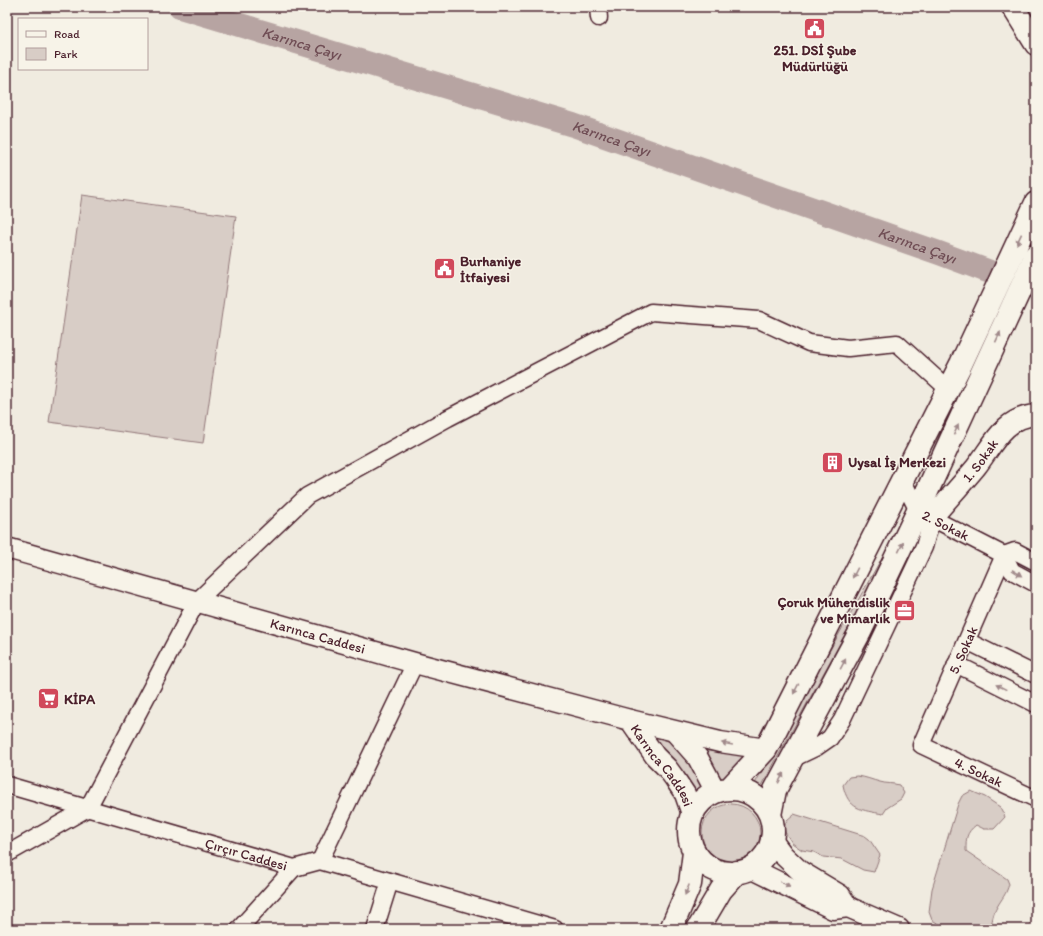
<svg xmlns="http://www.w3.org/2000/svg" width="1043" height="936" viewBox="0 0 1043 936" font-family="Itim,sans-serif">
	<rect width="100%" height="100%" fill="#f0ebe0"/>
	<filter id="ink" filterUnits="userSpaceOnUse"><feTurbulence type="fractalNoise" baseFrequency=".025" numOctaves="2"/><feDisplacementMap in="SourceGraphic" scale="8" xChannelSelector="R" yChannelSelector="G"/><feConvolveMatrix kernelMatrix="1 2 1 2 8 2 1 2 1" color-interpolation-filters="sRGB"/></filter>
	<g filter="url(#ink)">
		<path fill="#d8cdc6" stroke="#917678" d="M 82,195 L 236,216 L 203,443 L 49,422 Z
			M 880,561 L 884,563 L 759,791 L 753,787 Z
			M 640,728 L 674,744 L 687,758 L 708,792 L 694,801 Z
			M 701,750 L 749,756 L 722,782 Z
			M 857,776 C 866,777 872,780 880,782 C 886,784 893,783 899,785 L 904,793 L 901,799 L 887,808 L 883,814 C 862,810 848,810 843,785 L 849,777 Z
			M 971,791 L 985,797 L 1000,807 L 1005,817 L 994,829 L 984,829 L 976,825 C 966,833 966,838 966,851 L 1007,879 L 1009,884 C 1006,895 1002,898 997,907 C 993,914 992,921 991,929 L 948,929 L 932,920 L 929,912 L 932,889 L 958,804 L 962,796 Z
			M702 833a29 29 0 1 1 58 0a29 29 0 1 1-58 0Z
			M 794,814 L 865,836 L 869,839 L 880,855 L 874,872 L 863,870 L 842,859 L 823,857 L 814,852 L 802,850 L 792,843 L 785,832 L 784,827 L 787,820 Z"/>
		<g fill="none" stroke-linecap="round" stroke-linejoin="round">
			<path stroke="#b7a4a2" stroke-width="24" id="s1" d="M 180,7 L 573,125 L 939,253 L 1036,289"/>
			<defs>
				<g id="minor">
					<path d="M 598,7 L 599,18"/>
					<path id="s2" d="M 902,479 L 918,511 L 1004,555 L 1012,571 L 1036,584"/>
					<path id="s3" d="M 1004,555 L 921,745 L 1036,799"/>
					<path d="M 1004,555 L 1015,551 L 1036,562"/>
					<path d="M 967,641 L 1036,675"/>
					<path d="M 956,664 L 1036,704"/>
					<path d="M 792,759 L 817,747 L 830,738 L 842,720 L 924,547 L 932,518"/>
					<path id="s4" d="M 7,785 L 294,868 L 320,861 L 555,929"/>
					<path d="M 7,854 L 88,808 L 197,601 L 307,496 L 448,418 L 651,312 L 759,320 L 809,343 L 848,348 L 897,343 L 948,389"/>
					<path d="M 320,861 L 415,663"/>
					<path d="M 239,929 L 294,868"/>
					<path d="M 375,929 L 390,881"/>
				</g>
				<g id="tertiary">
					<path id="s5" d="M 932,518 C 946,501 962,484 976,467 C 993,445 1004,417 1036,415"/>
					<path id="s6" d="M 7,548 L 415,663 L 630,720 L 720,742 L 766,749"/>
					<path id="s7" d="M 630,720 L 655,756 L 667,768 L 675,779 L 685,794 L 692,814"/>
					<path d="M 675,732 L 698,758 L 716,792"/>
					<path d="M 771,839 L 783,855 L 800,871 L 840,895 L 848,907"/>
					<path d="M 750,868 L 833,909 L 848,907 L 899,929"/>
				</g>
				<path id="primary" d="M 1013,7 L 1036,44
					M 729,789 L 766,749 L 961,364 L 1036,203
					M689 831a42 42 0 1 1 84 0a42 42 0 1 1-84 0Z
					M 770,815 L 775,790 L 860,632 L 918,511 L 1036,255
					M 671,929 L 690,884 L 694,852
					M 698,929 L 721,890 L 737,872"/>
			</defs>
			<use href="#minor" stroke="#4a1f2b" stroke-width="19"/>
			<use href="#tertiary" stroke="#4a1f2b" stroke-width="23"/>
			<use href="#primary" stroke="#4a1f2b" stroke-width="25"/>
			<use href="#minor" stroke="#f7f3e8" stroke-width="16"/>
			<use href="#tertiary" stroke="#f7f3e8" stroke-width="20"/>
			<use href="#primary" stroke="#f7f3e8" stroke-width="22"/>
		</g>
		<defs><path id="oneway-solid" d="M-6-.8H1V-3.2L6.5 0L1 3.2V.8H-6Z"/></defs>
		<g fill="#a0898a">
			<use href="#oneway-solid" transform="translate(1019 239) rotate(115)"/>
			<use href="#oneway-solid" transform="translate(998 337) rotate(-65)"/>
			<use href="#oneway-solid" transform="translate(956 430) rotate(-65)"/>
			<use href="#oneway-solid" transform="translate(901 547) rotate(-64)"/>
			<use href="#oneway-solid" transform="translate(855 573) rotate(117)"/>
			<use href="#oneway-solid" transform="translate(1017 573) rotate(33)"/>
			<use href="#oneway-solid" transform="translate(843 664) rotate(-62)"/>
			<use href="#oneway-solid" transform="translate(1001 687) rotate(-154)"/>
			<use href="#oneway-solid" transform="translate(796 689) rotate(117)"/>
			<use href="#oneway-solid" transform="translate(727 744) rotate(-170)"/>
			<use href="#oneway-solid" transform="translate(781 778) rotate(-62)"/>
			<use href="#oneway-solid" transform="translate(785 884) rotate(26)"/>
			<use href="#oneway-solid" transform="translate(687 890) rotate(112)"/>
		</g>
	</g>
	<defs>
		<symbol id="civic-square" viewBox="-11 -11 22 22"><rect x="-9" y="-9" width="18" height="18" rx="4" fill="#d1495b" stroke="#f7f3e8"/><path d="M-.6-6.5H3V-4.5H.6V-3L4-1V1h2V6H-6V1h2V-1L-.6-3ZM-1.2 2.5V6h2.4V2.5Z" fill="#fff"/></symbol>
		<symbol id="building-square" viewBox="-11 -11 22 22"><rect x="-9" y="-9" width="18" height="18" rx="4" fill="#d1495b" stroke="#f7f3e8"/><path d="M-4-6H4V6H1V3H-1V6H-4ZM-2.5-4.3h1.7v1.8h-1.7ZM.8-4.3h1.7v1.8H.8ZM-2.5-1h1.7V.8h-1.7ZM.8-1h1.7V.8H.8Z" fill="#fff"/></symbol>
		<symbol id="office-square" viewBox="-11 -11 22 22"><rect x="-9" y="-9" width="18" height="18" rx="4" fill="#d1495b" stroke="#f7f3e8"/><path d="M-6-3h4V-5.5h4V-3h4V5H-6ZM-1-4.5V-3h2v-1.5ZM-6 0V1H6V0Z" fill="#fff"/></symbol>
		<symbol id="supermarket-square" viewBox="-11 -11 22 22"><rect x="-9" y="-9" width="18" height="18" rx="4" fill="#d1495b" stroke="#f7f3e8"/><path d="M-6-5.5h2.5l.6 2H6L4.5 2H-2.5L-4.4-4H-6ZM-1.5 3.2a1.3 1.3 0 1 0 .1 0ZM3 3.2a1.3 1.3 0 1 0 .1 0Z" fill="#fff"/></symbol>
	</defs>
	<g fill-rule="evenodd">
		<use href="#civic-square" x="802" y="16" width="25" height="25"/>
		<use href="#civic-square" x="432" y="256" width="25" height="25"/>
		<use href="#building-square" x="820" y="450" width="25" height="25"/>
		<use href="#office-square" x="892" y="598" width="25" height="25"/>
		<use href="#supermarket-square" x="36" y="686" width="25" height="25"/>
	</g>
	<g text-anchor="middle" stroke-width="3" stroke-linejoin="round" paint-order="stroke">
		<g font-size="14" font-weight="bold" fill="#4a1f2b" stroke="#f7f3e8" text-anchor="start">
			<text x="815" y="55" text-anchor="middle">251. DSİ Şube<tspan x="815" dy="16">Müdürlüğü</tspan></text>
			<text x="460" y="266">Burhaniye<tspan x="460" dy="16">İtfaiyesi</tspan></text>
			<text x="848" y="467">Uysal İş Merkezi</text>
			<text x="890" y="607" text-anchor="end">Çoruk Mühendislik<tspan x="890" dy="16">ve Mimarlık</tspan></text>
			<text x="64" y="704">KİPA</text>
		</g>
		<g font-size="14" fill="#4a1f2b" stroke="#f7f3e8">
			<text dy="5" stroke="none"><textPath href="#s5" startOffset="75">1. Sokak</textPath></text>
			<text dy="5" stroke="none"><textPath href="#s2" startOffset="67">2. Sokak</textPath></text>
			<text dy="5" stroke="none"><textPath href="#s6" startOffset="323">Karınca Caddesi</textPath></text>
			<text transform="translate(963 650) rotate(-66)" y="5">5. Sokak</text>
			<text dy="5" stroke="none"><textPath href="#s7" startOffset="56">Karınca Caddesi</textPath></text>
			<text dy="5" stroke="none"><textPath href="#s3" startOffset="271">4. Sokak</textPath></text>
			<text dy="5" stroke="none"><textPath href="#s4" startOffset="249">Çırçır Caddesi</textPath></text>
		</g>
		<g font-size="15" font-style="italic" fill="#704e55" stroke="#f7f3e8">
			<text dy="5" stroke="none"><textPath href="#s1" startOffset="127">Karınca Çayı</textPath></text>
			<text dy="5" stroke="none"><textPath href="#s1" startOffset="451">Karınca Çayı</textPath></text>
			<text dy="5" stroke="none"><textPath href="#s1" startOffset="775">Karınca Çayı</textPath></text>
		</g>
	</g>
	<rect width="1043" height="936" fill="none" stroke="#f7f3e8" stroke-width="24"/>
	<rect x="12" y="12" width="1019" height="912" fill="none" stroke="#4a1f2b" stroke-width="1.5" filter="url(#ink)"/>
	<rect x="18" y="18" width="130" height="52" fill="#f7f3e8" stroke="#b29e9c"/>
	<rect x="26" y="31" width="20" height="6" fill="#f7f3e8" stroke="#b29e9c"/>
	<text x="54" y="38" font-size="12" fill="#4a1f2b">Road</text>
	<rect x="26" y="48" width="20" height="12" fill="#d8cdc6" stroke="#b29e9c"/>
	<text x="54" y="58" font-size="12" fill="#4a1f2b">Park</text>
</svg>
